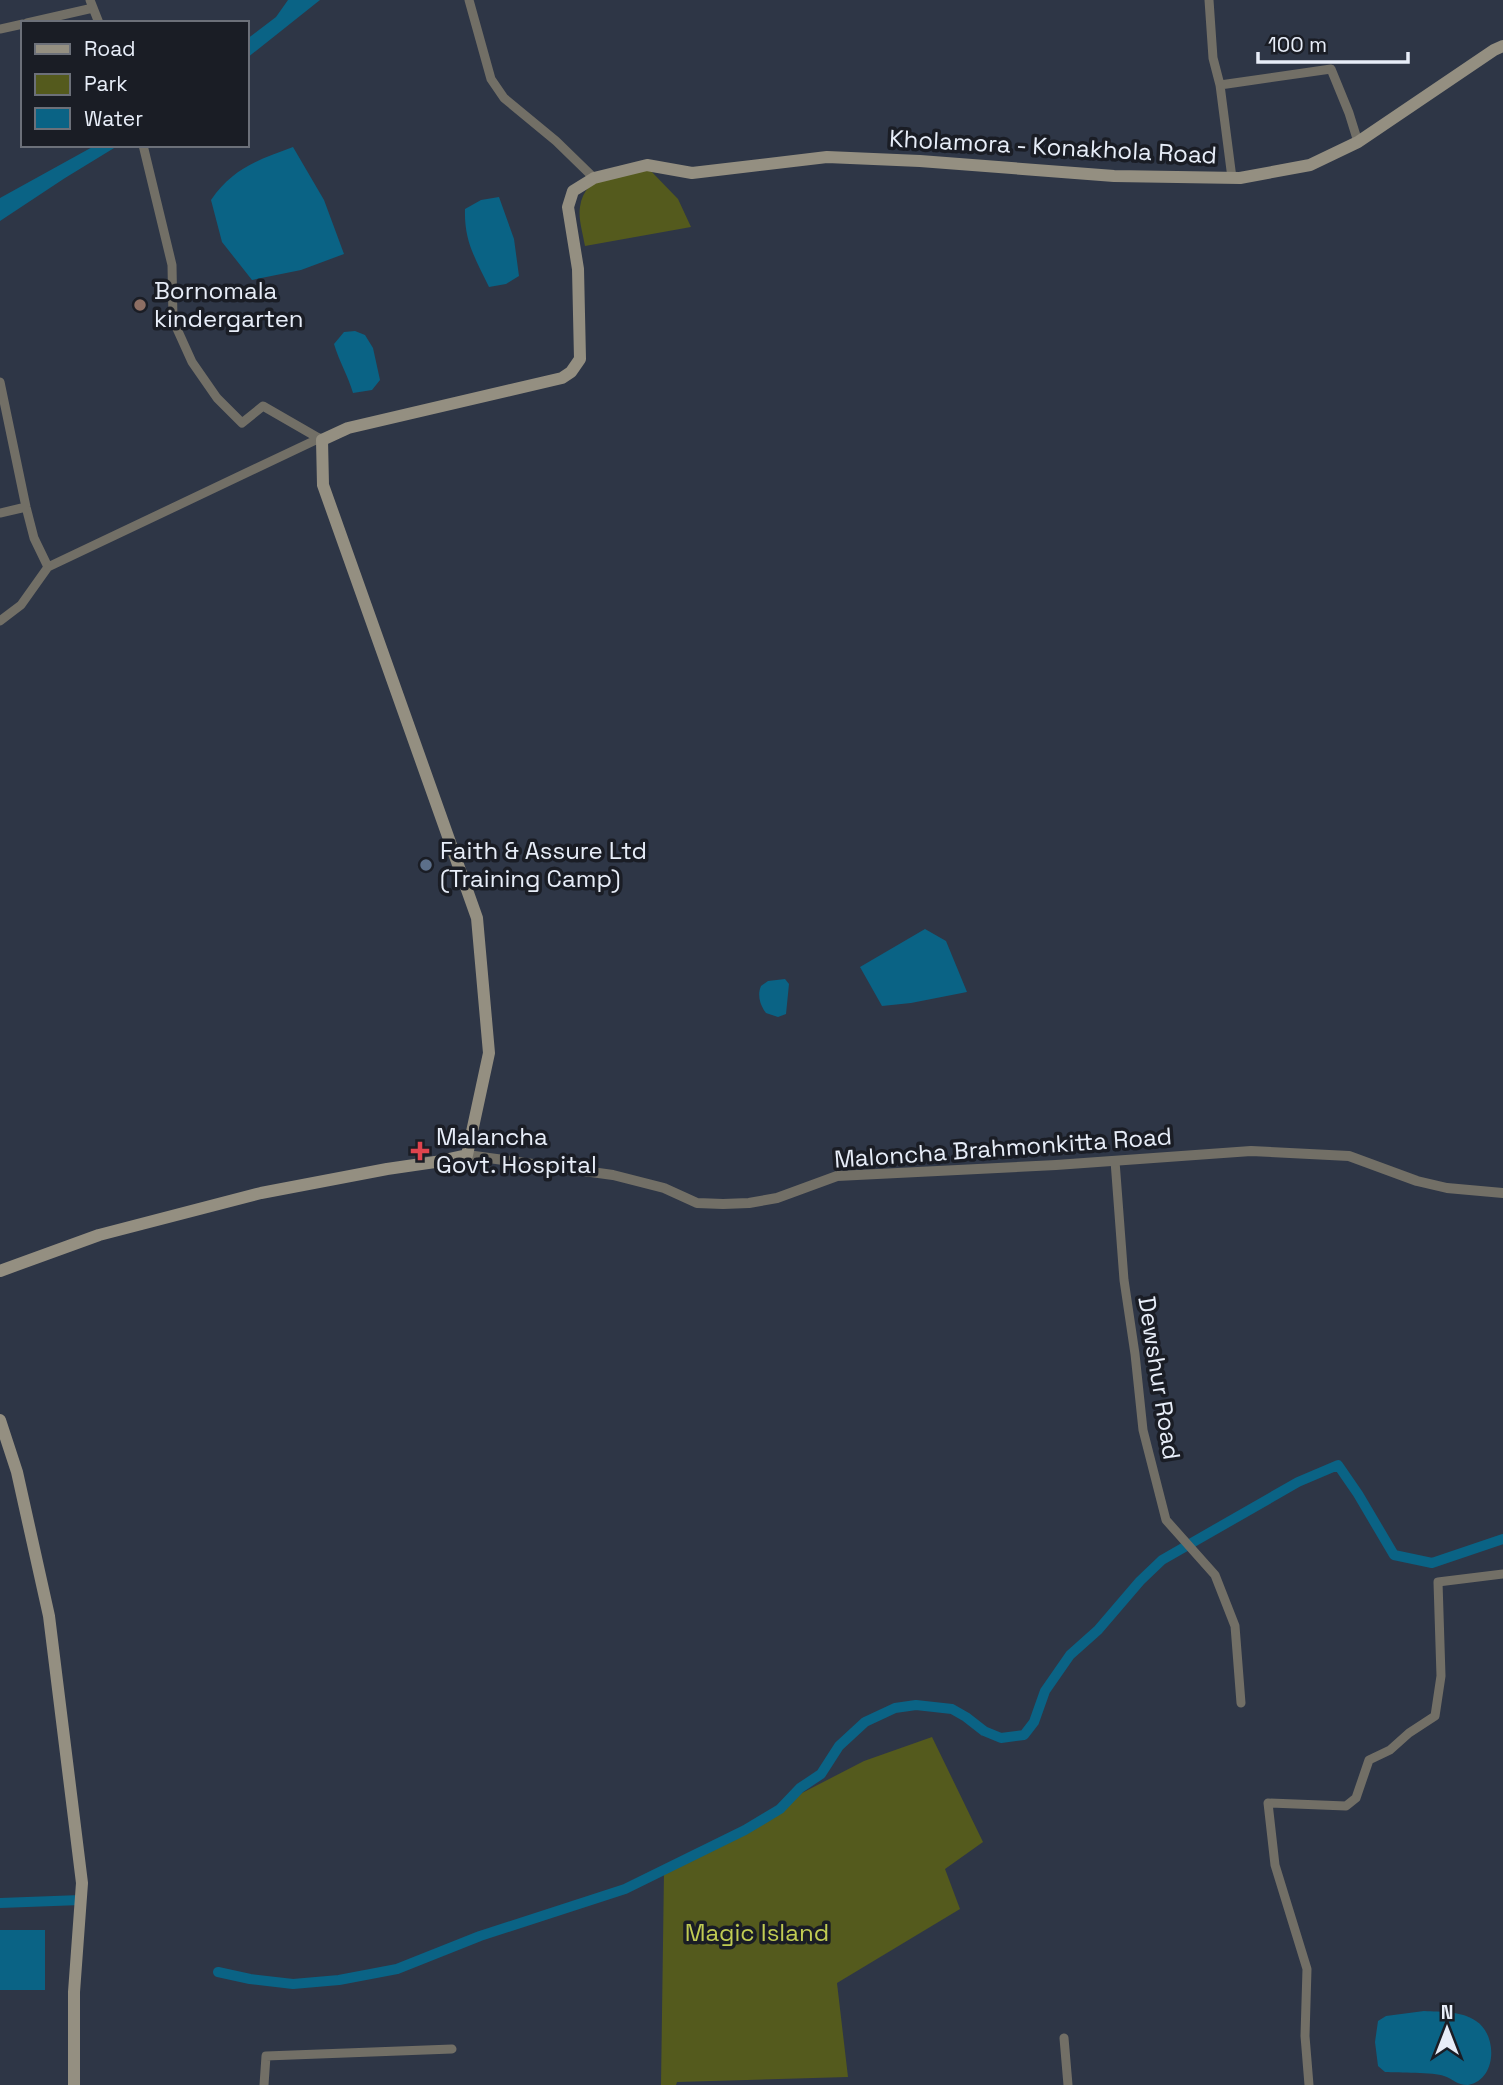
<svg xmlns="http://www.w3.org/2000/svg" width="1503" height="2085" viewBox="0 0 1503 2085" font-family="'Space Grotesk',sans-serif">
	<rect width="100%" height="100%" fill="#2e3646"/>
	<path fill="#545a1d" d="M 647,167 L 678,199 L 691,227 L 585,246 C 583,234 578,218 580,207 C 585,173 620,173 647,167 Z
		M 932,1737 L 983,1842 L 945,1869 L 960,1909 L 837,1983 L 848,2077 L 677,2082 L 676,2085 L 661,2085 L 664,1872 L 726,1844 L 760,1825 L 802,1793 L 864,1761 Z"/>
	<path fill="#0a6385" d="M 288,0 L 320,0 L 247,58 L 247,39 L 276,17 Z
		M 96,145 L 119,145 L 65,178 L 0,221 L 0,198 Z
		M 293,147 L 324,200 L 344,254 L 301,270 L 252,280 L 222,242 L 211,200 C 233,168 258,160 293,147 Z
		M 499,197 L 514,239 L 519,276 L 506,284 L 489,287 C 475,258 464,241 465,209 L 481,200 Z
		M 355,331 L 365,335 L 373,348 L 380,380 L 372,390 L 353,393 C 348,376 339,361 334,344 L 344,332 Z
		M 925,929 L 946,941 L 967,992 L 911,1003 L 882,1006 L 860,967 Z
		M 785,979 L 789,984 L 786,1014 L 778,1017 L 766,1013 C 760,1005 757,995 761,986 L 768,981 Z
		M 0,1930 L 45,1930 L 45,1990 L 0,1990 Z
		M 1424,2011 C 1441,2012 1462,2011 1476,2021 C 1498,2035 1497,2080 1468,2085 C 1456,2085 1454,2079 1444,2076 C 1434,2072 1398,2073 1385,2072 L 1378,2066 L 1375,2042 L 1378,2021 L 1386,2016 Z"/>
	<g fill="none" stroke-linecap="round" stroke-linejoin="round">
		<path stroke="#0a6385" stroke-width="10" d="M 0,1903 L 81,1900
			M 218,1972 L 250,1979 L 293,1984 L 339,1980 L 397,1969 L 480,1936 L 625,1889 L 745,1830 L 780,1809 L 800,1788 L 821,1774 L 839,1746 L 865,1722 L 895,1708 L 916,1705 L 952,1709 L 966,1717 L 984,1731 L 1001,1738 L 1024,1735 L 1034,1722 L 1045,1691 L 1070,1655 L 1098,1630 L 1140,1581 L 1162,1560 L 1298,1482 L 1338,1465 L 1358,1494 L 1394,1555 L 1432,1563 L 1503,1539"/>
		<path stroke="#726f66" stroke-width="9" d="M 90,0 L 99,23
			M 469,0 L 491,79 L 504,98 L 556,141 L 594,178
			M 1209,0 L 1213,58 L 1220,85
			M 27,23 L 93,8
			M 0,29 L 23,24
			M 143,145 L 172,265 L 173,320 L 192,362 L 217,398 L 242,423 L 263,406 L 322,440
			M 1232,178 L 1220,85 L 1331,69 L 1349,113 L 1358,142
			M 0,382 L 26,507 L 34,538 L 48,567
			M 0,513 L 26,507
			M 0,621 L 21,605 L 48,567 L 320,438
			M 1115,1161 L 1124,1280 L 1135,1354 L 1143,1430 L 1166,1520 L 1215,1575 L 1235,1626 L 1241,1703
			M 1064,2038 L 1068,2085
			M 264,2085 L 266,2056 L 452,2049
			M 1309,2085 L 1305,2036 L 1307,1969 L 1275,1865 L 1268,1803 L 1346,1806 L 1356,1798 L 1369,1760 L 1390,1750 L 1409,1733 L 1435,1716 L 1441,1676 L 1438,1582 L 1503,1574"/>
		<path stroke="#726f66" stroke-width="10" d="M 467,1155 L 613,1175 L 664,1188 L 697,1203 L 723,1204 L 749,1203 L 777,1198 L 837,1176 L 1056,1165 L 1251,1151 L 1349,1156 L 1417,1181 L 1447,1188 L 1503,1193"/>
		<path stroke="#948f81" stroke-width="12" d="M 0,1271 L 99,1235 L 261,1193 L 387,1169 L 435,1162 L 467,1155 L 489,1053 L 477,918 L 323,485 L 322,440 L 348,428 L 562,378 L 571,372 L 580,359 L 578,269 L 568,207 L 573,191 L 594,178 L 647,165 L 692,173 L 827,157 L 920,161 L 1114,176 L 1240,178 L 1310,165 L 1358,142 L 1494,50 L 1503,46
			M 0,1420 L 17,1472 L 49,1616 L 82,1883 L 74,1992 L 74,2085"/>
	</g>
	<circle fill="#8d6e63" stroke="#1a1d25" stroke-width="2.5" cx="140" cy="305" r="7"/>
	<circle fill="#5c6f8a" stroke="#1a1d25" stroke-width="2.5" cx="426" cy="865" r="7"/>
	<path fill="#e0444e" stroke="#1a1d25" stroke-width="2.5" d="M416.5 1140.5h7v7h7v7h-7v7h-7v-7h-7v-7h7z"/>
	<g text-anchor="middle" stroke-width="7" stroke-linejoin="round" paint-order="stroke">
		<g font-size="24" fill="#e7edf8" stroke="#1a1d25">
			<text transform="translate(1053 147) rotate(3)" y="8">Kholamora - Konakhola Road</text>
			<text transform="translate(1003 1148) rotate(-4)" y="8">Maloncha Brahmonkitta Road</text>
			<text transform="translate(1159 1378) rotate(81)" y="8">Dewshur Road</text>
		</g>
		<g font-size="24" fill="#e7edf8" stroke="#1a1d25" text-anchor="start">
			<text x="154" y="299">Bornomala<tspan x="154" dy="28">kindergarten</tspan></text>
			<text x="440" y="859">Faith &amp; Assure Ltd<tspan x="440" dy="28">(Training Camp)</tspan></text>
			<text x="436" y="1145">Malancha<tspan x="436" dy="28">Govt. Hospital</tspan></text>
		</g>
		<g font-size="24" fill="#c1cc53" stroke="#1a1d25">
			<text x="757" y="1941">Magic Island</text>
		</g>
	</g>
	<rect x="21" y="21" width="228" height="126" fill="#1a1d25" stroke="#6c7079" stroke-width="2"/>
	<rect x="35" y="44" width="35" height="10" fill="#948f81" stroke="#6c7079" stroke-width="2"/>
	<text x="84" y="56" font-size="21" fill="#e7edf8">Road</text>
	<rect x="35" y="74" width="35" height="21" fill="#545a1d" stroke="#6c7079" stroke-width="2"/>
	<text x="84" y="91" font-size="21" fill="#e7edf8">Park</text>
	<rect x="35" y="108" width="35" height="21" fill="#0a6385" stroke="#6c7079" stroke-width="2"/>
	<text x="84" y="126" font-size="21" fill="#e7edf8">Water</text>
	<g transform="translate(1447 2029)" stroke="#1a1d25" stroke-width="5" paint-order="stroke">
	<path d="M0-5L12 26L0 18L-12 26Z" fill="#e7edf8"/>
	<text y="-10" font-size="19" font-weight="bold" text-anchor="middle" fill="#e7edf8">N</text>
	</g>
	<path d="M1258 52v10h150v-10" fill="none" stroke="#e7edf8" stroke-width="3.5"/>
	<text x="1268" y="52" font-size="21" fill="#e7edf8" stroke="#1a1d25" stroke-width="5" paint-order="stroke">100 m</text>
</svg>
